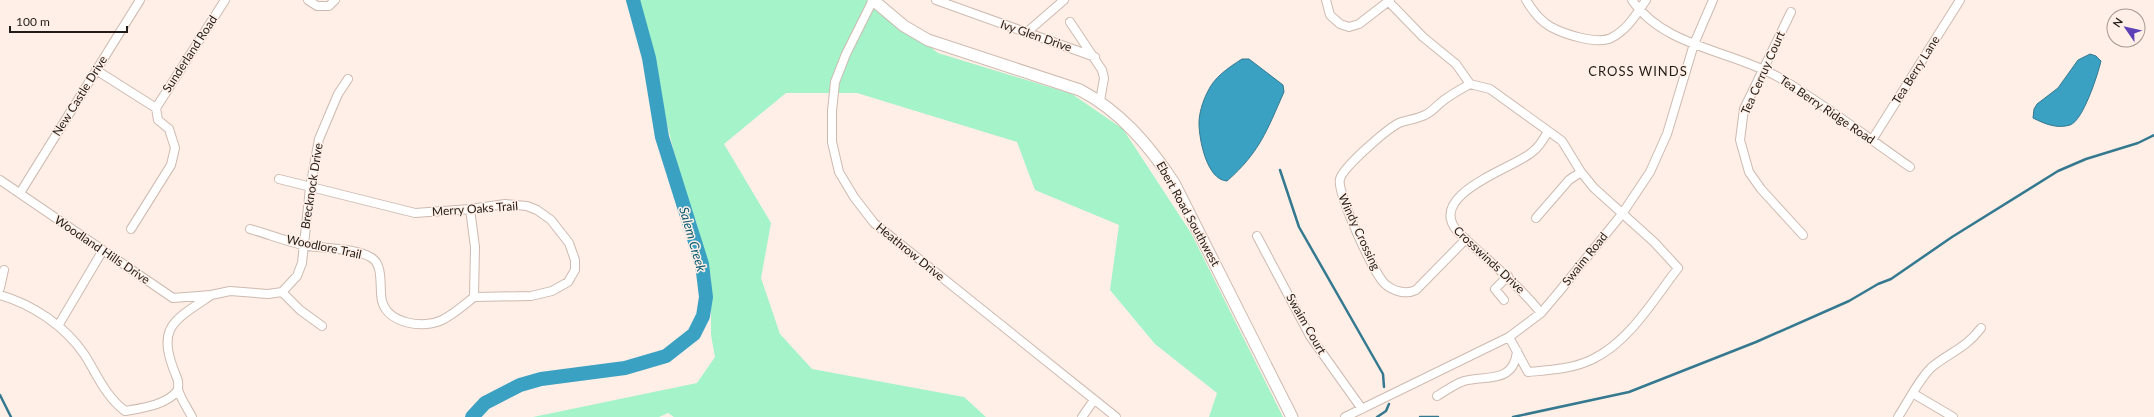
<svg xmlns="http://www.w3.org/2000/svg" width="2154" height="417" viewBox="0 0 2154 417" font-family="Lato,sans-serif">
	<rect width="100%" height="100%" fill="#ffefe6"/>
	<path fill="#a4f3c9" d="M 636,0 L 870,0 L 938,53 L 1072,94 L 1123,129 L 1191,233 L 1283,417 L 1209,417 L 1217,393 L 1155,344 L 1110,290 L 1119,225 L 1035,190 L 1017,142 L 857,93 L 786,93 L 724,144 L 771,223 L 761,278 L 780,334 L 812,369 L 964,397 L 986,417 L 674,417 L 668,413 L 659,417 L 533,417 L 697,383 L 715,357 L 711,335 L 711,278 L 697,224 L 681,180 Z"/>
	<path fill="#3ba1c3" stroke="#347990" d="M 2090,54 L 2096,56 L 2101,61 C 2098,74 2083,121 2070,125 C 2057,129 2045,124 2033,118 L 2034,109 L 2037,104 L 2058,88 L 2078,60 Z
		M 1242,59 L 1249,59 L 1283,85 L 1284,92 C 1267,130 1260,152 1227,181 C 1207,180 1199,140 1199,123 C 1199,113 1203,101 1207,93 C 1214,77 1228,68 1242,59 Z"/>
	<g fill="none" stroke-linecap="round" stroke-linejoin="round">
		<path stroke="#347990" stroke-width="2.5" d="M 1280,170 L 1299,227 L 1383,374 L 1384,387
			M 0,395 L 11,417
			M 1377,417 L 1386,411 L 1389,404
			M 1420,417 L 1438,417
			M 1513,417 L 1629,392 L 1756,342 L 1849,301 L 1878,284 L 1891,279 L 1952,237 L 2058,171 L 2086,159 L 2138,143 L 2154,135"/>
		<path stroke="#3ba1c3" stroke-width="14" d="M 472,417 L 485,403 L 520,385 L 541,379 L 625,368 L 666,356 L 694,334 L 703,316 L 706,297 L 702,264 L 662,137 L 649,58 L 633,0"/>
		<defs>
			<path id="street" d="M 308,0 L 317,6 L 329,6 L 335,0
				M 873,0 L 846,54 L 835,82 L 832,111 L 832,142 L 839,172 L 854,197 L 874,223 L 1116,417
				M 936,0 L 1095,57
				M 1326,0 L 1330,15 L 1340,24 L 1349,27 L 1359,24 L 1390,0
				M 1526,0 C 1532,10 1540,21 1551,27 C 1564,34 1597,45 1611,38 C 1627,30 1636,15 1646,0
				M 1632,0 C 1665,48 1732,50 1780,78 C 1825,105 1867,137 1910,167
				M 1389,2 L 1423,37 L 1456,64 L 1470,84
				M 1791,12 L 1744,109 L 1740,140 L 1749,172 L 1761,189 L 1803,235
				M 1070,22 L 1102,70 L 1104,78 L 1100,101
				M 1026,33 L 1064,0
				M 96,70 L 156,108 L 158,120 L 169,129 L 175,148 L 171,165 L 131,229
				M 156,108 L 225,0
				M 1872,140 L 1960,0
				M 279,179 L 415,213 L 470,209 L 505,204 L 527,206 L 537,210 L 551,220 L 569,243 L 575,260 L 575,270 L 568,282 L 552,291 L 531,296 L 474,297
				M 0,180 L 173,298 L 211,295 L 230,291 L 268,294 L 282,292 L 297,276 L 302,263 L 310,188 L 319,139 L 338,94 L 348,79
				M 20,193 L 140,0
				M 1536,218 L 1569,180 L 1581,172
				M 250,229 C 268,234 285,241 303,245 C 323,249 355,247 372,258 C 384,266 379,289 382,301 C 388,324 424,329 442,320 C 454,314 464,305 474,297 L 475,247 L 470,209
				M 1257,236 L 1310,336 L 1362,409
				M 1466,239 L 1416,290 C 1406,295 1393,291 1385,284 C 1374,274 1336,192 1340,179 C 1343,167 1387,129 1399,123 C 1407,120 1417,119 1425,115 C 1432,112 1437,105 1444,100 C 1452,94 1461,89 1470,84 L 1490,89 L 1562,141 L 1581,172 L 1594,188 L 1654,242 L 1678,268 C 1654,299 1630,341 1593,359 C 1573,369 1550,370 1528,372 L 1509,337
				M 0,288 L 4,270
				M 282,292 L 300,310 L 322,326
				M 0,295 C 32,304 65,326 84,354 C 97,374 105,396 125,411 C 142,408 167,405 178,390
				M 1504,300 L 1495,289 L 1508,276
				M 1541,313 C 1516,282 1486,259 1458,232 C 1425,195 1511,169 1531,153 C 1538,148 1544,139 1548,131
				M 58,326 L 103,250
				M 1914,394 L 1953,417
				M 1437,396 C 1445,391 1455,384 1464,381 C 1486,375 1514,384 1517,351
				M 192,417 C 188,409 180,398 178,389 C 178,385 179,382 177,378 C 156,328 171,322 210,296
				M 1082,417 L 1094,400
				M 1345,417 L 1509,337 L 1541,313 L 1558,293 L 1622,214 L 1650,172 L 1667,134 L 1694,44 L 1713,0
				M 1898,417 C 1908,402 1920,377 1933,366 C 1951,352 1967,347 1981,328"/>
			<path id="secondary" d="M 873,0 L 904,26 L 928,40 L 1080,90 C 1120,111 1149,145 1174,183 L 1292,417"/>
		</defs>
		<use href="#street" stroke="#cdbab0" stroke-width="10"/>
		<use href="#secondary" stroke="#cdbab0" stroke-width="13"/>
		<use href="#street" stroke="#fff" stroke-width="8"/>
		<use href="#secondary" stroke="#fff" stroke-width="11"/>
	</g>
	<g text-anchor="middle" stroke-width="3" stroke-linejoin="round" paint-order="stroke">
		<g font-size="12" fill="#221c18" stroke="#ffefe6">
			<text transform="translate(1036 36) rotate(19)" y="4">Ivy Glen Drive</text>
			<text transform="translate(190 54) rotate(-57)" y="4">Sunderland Road</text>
			<text transform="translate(1916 70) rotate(-58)" y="4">Tea Berry Lane</text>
			<text transform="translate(1763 73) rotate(-66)" y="4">Tea Cerruy Court</text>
			<text transform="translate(80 96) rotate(-58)" y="4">New Castle Drive</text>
			<text transform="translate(1827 110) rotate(34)" y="4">Tea Berry Ridge Road</text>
			<text transform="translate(312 186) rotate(-81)" y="4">Brecknock Drive</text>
			<text transform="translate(475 209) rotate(-4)" y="4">Merry Oaks Trail</text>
			<text transform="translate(1188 214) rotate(61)" y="4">Ebert Road Southwest</text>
			<text transform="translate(1359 232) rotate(65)" y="4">Windy Crossing</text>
			<text transform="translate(324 247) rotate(12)" y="4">Woodlore Trail</text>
			<text transform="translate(102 250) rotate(34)" y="4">Woodland Hills Drive</text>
			<text transform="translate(910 252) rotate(39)" y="4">Heathrow Drive</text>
			<text transform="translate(1585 259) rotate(-51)" y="4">Swaim Road</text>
			<text transform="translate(1489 260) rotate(43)" y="4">Crosswinds Drive</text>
			<text transform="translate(1306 324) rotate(60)" y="4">Swaim Court</text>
		</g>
		<g font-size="13" letter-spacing="1" fill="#221c18" stroke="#ffefe6">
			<text x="1638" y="76">CROSS WINDS</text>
		</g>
		<g font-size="13" font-style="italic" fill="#065b73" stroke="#ffefe6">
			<text transform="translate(693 239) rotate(74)" y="5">Salem Creek</text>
		</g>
	</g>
	<g transform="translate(2126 28) rotate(304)"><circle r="19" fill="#ffefe6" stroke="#a79b94"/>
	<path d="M0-3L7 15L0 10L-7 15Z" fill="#5d3fb7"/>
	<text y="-6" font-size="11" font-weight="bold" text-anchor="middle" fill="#221c18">N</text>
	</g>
	<path d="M10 26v6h117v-6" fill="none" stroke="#221c18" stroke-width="2"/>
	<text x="16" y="26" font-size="12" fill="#221c18" stroke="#ffefe6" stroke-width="3" paint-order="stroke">100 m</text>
</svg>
